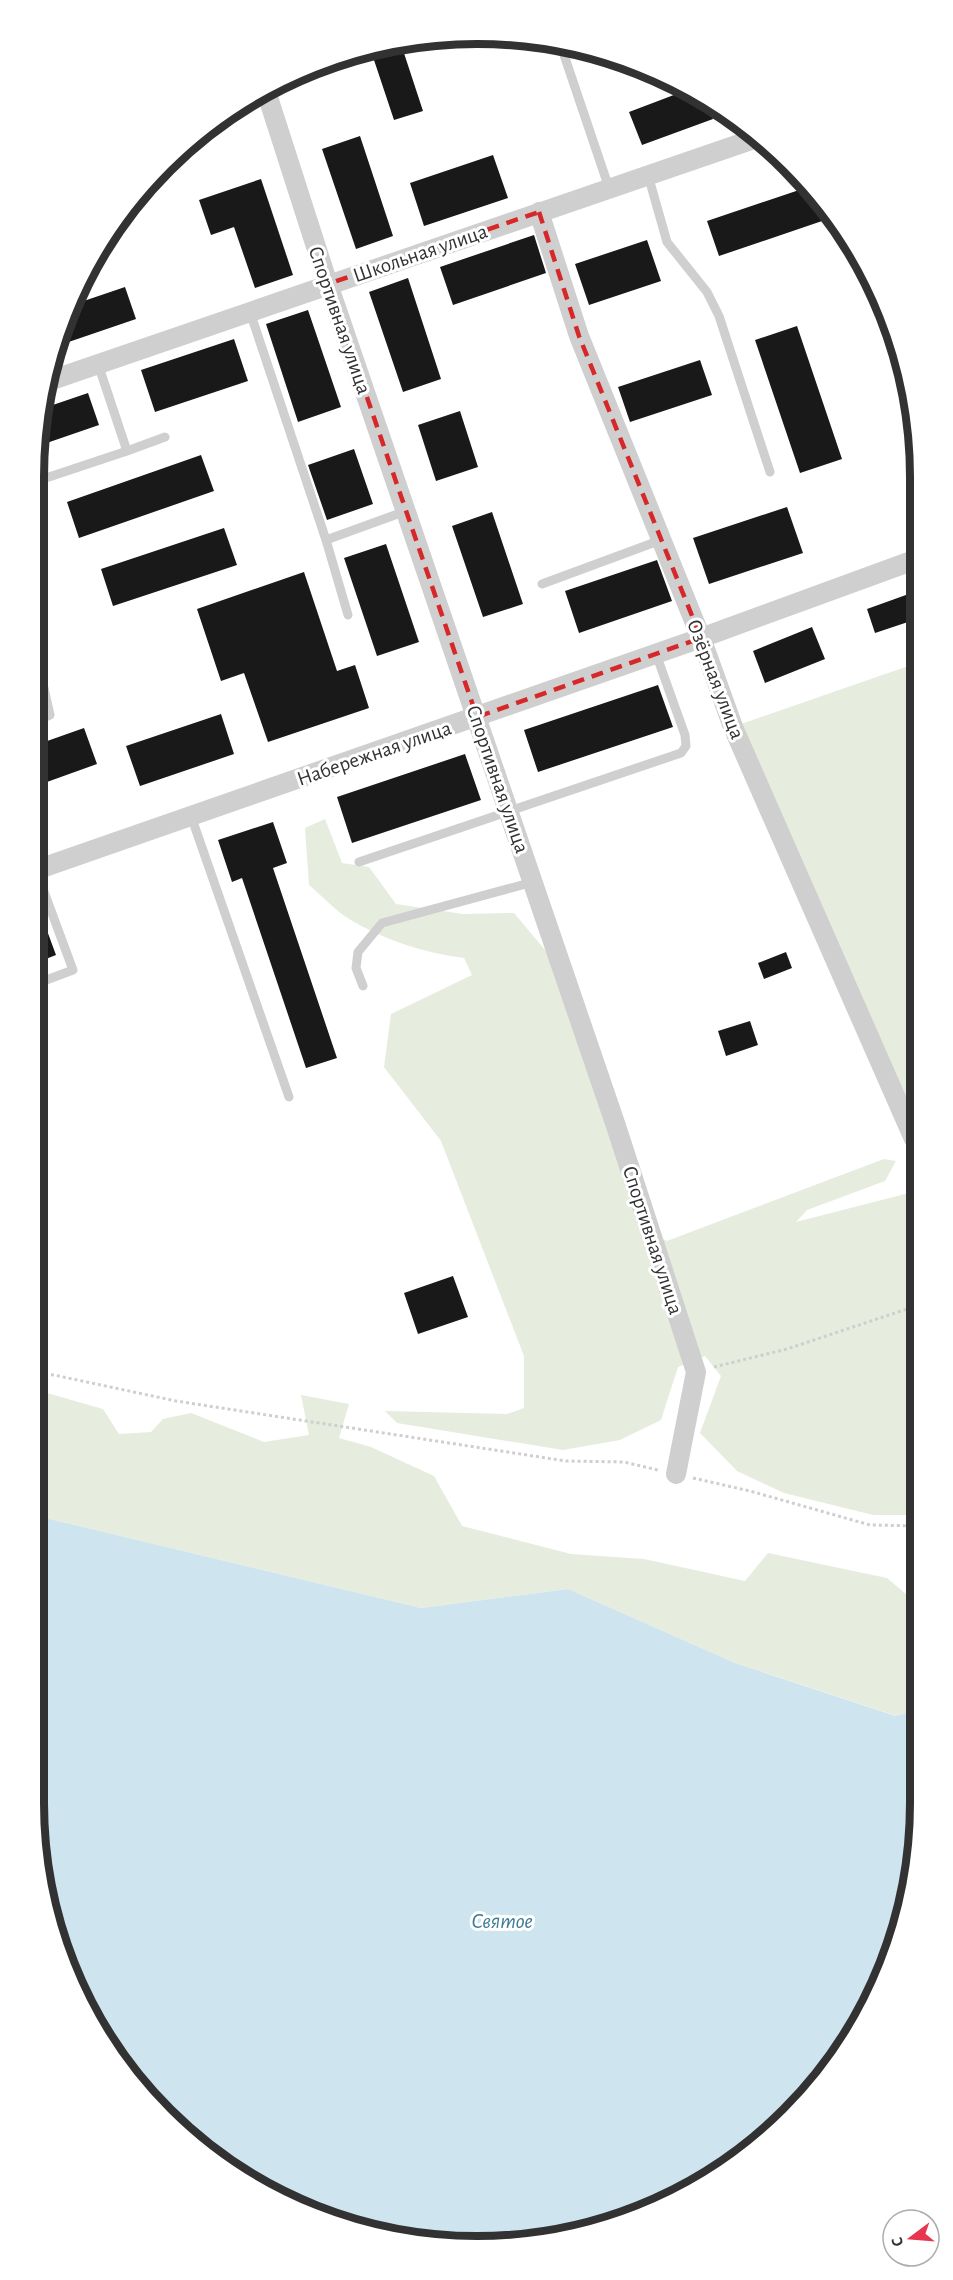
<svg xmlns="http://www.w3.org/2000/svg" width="953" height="2280" viewBox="0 0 953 2280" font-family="'Alegreya Sans',sans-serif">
	<rect width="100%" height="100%" fill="#fff"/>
	<path fill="#e6ecde" d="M 917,663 L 918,1128 L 741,724 Z
		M 325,819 L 342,863 L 369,867 L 396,904 L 463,914 L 514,913 L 572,982 L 658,1237 L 667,1241 L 884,1159 L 896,1161 L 885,1181 L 807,1210 L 796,1222 L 905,1194 L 918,1196 L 919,1515 L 873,1515 L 784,1493 L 737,1471 L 700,1433 L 721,1376 L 705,1356 L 678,1367 L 661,1420 L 620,1440 L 563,1450 L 397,1423 L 385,1411 L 507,1414 L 524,1408 L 524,1356 L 441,1141 L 384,1067 L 391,1014 L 472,975 L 464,958 C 424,953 384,940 349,919 C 335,910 322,896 309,885 L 305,828 Z
		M 33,1389 L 103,1409 L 119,1434 L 151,1432 L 163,1419 L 191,1413 L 264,1442 L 309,1435 L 301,1395 L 349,1404 L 339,1438 L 371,1447 L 434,1476 L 462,1526 L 571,1554 L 644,1559 L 745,1581 L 768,1553 L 887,1578 L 919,1605 L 920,1710 L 897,1716 L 735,1663 L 568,1589 L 421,1608 L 33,1515 Z"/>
	<path fill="#cee4ee" d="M 33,1515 L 421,1608 L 568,1589 L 735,1663 L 896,1716 L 920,1710 L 920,1803 L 897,1946 L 828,2074 L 769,2137 L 699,2187 L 563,2238 L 418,2243 L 334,2224 L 255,2188 L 143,2096 L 92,2025 L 57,1946 L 33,1803 Z"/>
	<path fill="#191919" d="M 401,44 L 423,111 L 394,120 L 372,54 Z
		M 687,90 L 706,99 L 713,119 L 642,145 L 629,112 Z
		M 360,136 L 393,236 L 356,249 L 322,149 Z
		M 493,155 L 508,198 L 424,226 L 410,183 Z
		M 261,179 L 293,275 L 255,288 L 234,227 L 211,235 L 199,200 Z
		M 811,186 L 816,194 L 825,220 L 719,256 L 707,221 Z
		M 534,235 L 546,273 L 453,305 L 440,267 Z
		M 647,240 L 661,281 L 589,305 L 575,264 Z
		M 408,278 L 441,379 L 403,392 L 369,292 Z
		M 125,287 L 136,319 L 54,347 L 56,334 L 69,306 Z
		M 308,310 L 341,407 L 298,422 L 266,324 Z
		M 797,326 L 842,459 L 800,473 L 755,340 Z
		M 234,339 L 248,381 L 155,412 L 141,370 Z
		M 700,360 L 712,395 L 630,422 L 618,387 Z
		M 88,393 L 99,425 L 38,446 L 44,408 Z
		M 460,411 L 478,467 L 436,481 L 418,425 Z
		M 354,449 L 373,504 L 327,520 L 308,465 Z
		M 201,455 L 214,491 L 79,538 L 67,502 Z
		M 787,507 L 803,553 L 709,584 L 693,538 Z
		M 492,512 L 523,604 L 483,617 L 452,526 Z
		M 224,528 L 237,565 L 113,606 L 101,569 Z
		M 386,544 L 419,642 L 377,656 L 344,558 Z
		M 657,560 L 672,601 L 579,633 L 565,591 Z
		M 304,572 L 337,671 L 355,665 L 369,708 L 268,742 L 244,673 L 221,681 L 197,609 Z
		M 917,591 L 917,619 L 875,633 L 867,609 Z
		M 812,627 L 825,659 L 765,683 L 753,651 Z
		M 658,685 L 673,727 L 538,772 L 524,730 Z
		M 221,714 L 234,754 L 140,786 L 126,746 Z
		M 84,728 L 97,764 L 33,787 L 33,746 Z
		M 465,754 L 481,800 L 352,843 L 337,797 Z
		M 273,822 L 287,863 L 273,868 L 337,1058 L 306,1068 L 242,878 L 232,882 L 218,840 Z
		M 33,898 L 35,898 L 56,955 L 33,964 Z
		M 786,952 L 792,968 L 764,979 L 758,963 Z
		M 750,1021 L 758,1045 L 726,1056 L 718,1031 Z
		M 453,1276 L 468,1317 L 418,1334 L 404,1293 Z"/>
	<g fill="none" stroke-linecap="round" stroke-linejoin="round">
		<path stroke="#cfcfcf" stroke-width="3" stroke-dasharray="3 3" stroke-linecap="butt" d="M 714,1367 L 787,1349 L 919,1305
			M 33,1373 L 54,1375 L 176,1401 L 566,1461 L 624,1462 L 658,1470
			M 693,1478 L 750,1491 L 870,1525 L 919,1526"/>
		<path stroke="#cfcfcf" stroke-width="9" d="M 560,43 L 609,188
			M 648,175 L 667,242 L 707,292 L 719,316 L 770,472
			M 250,312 L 326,540
			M 127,451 L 165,437
			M 37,481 L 127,451 L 98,364
			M 542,584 L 661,540
			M 348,615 L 326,540 L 406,511
			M 33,639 L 50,715 L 33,722
			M 191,816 L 289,1097
			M 359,862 L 681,753 L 686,746 L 685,735 L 656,654
			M 33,985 L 73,970 L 36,870
			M 363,986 L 356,968 L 358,952 L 382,923 L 533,882"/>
		<path stroke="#cfcfcf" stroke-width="20" d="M 265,88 L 328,284 L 615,1123 L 696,1372 L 676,1474
			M 539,212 L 579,336 L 701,638 L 733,727 L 914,1139 L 918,1137
			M 49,381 L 757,138
			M 33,871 L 701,638 L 917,559"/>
	</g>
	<path fill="none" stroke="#d62828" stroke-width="4.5" stroke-dasharray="12 8" stroke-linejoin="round" d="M 539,212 L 579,336 L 701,638 L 477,717 L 328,284 Z"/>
	<g text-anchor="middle" stroke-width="6" stroke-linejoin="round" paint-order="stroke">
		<g font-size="21" fill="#323232" stroke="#fff">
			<text transform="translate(420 253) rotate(-19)" y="7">Школьная улица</text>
			<text transform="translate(340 320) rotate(71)" y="7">Спортивная улица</text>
			<text transform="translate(716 679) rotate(69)" y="7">Озёрная улица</text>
			<text transform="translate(374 753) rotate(-19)" y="7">Набережная улица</text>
			<text transform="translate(498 779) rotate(71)" y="7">Спортивная улица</text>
			<text transform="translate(653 1240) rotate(72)" y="7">Спортивная улица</text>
		</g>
		<g font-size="22" font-style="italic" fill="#3e7b97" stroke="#fff">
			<text x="502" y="1928">Святое</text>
		</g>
	</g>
	<path d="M0 0H953V2280H0ZM477 44H477A433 433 0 0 1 910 477V1803A433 433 0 0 1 477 2236H477A433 433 0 0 1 44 1803V477A433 433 0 0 1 477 44Z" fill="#fff" fill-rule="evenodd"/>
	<path fill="none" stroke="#323232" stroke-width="8" d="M477 44H477A433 433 0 0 1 910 477V1803A433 433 0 0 1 477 2236H477A433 433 0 0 1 44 1803V477A433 433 0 0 1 477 44Z"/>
	<g transform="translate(911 2238) rotate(254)"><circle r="28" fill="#ffffff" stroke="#adadad" stroke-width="1.5"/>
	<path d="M0-4.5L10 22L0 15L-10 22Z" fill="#e83651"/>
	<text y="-9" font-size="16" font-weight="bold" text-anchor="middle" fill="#323232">С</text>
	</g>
</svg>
